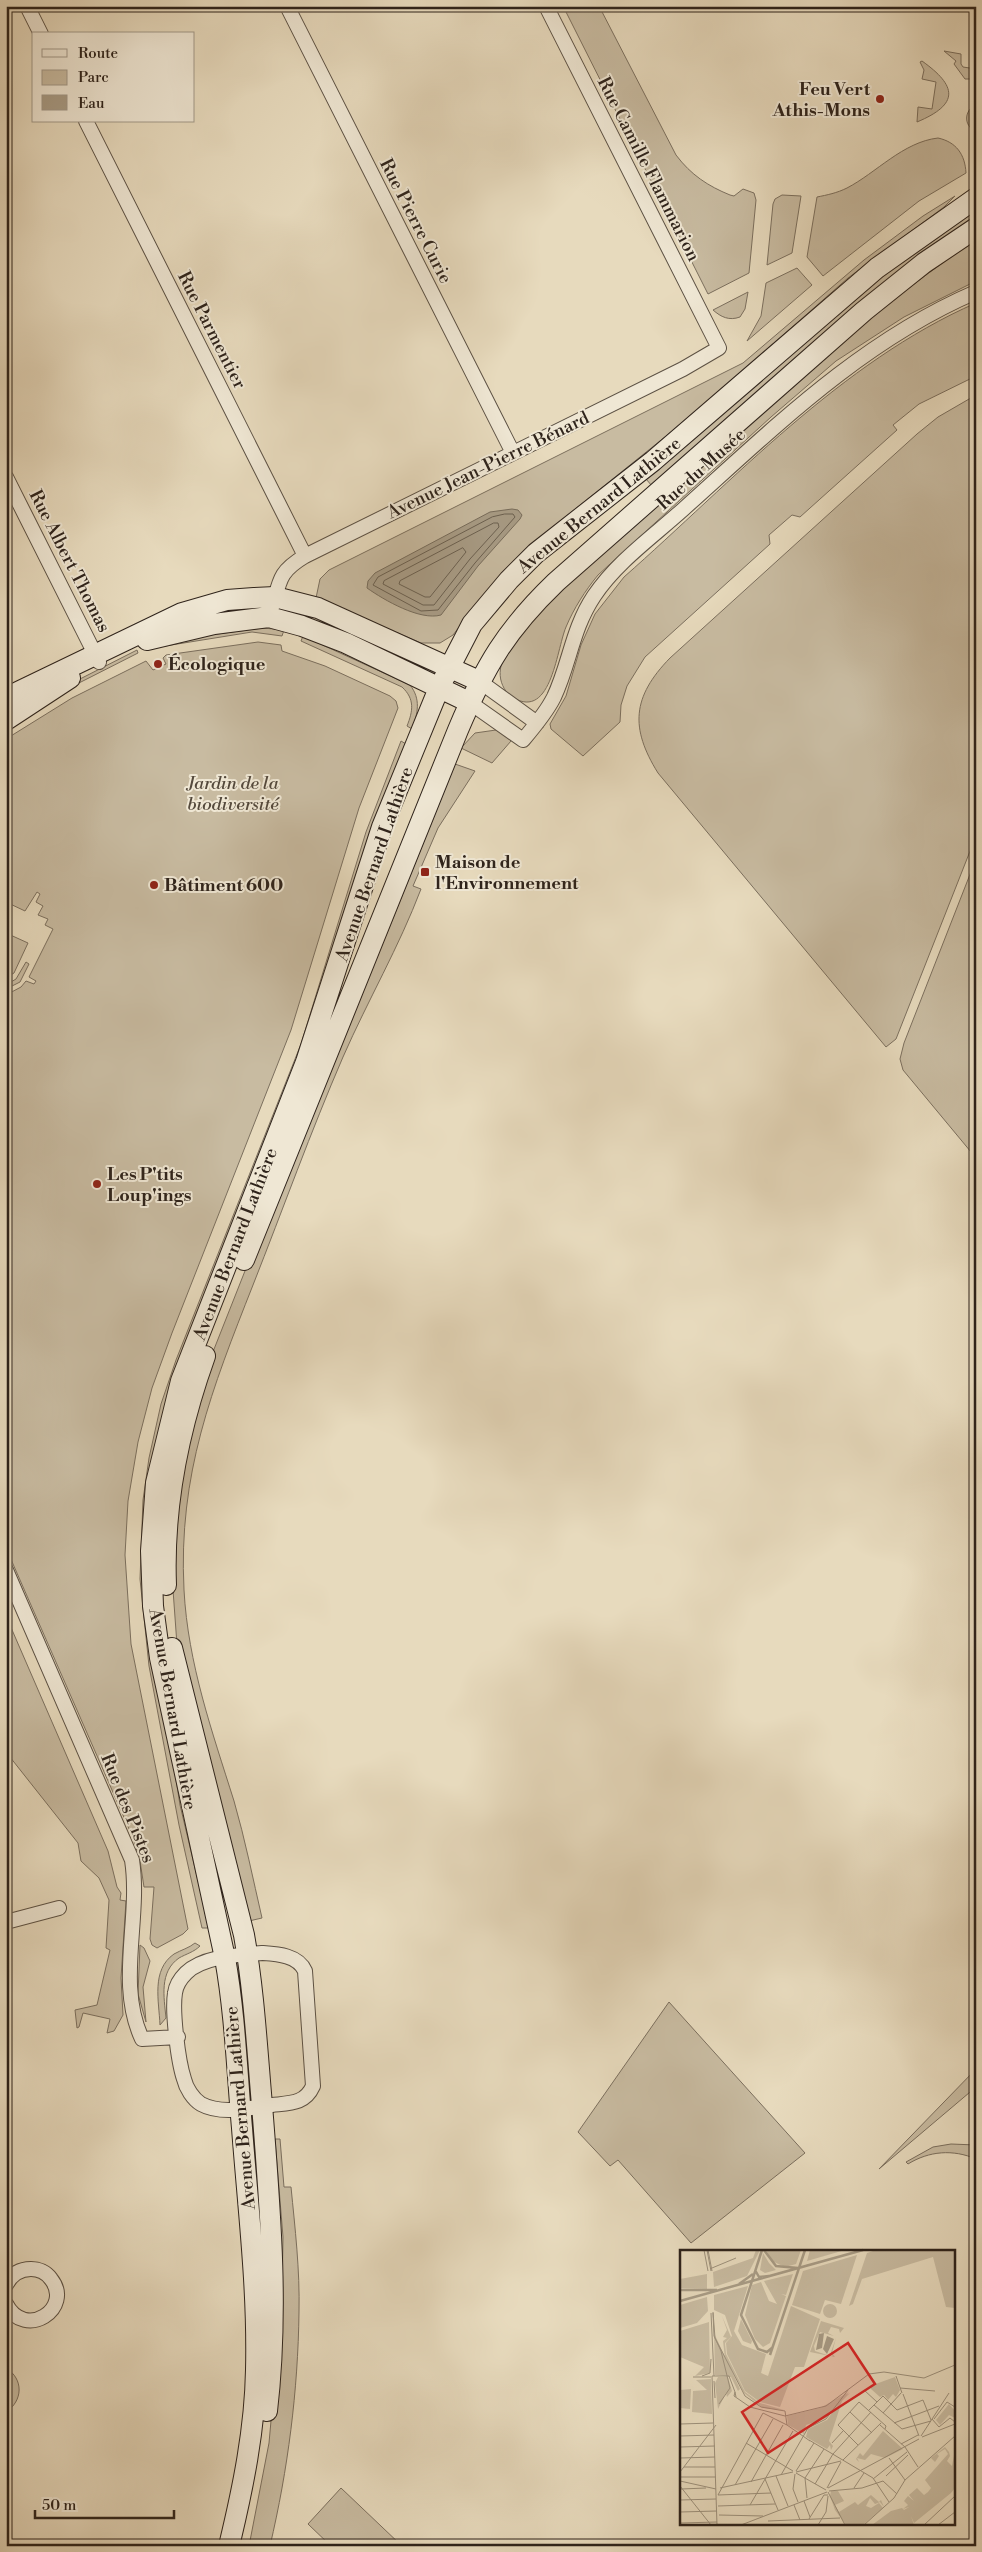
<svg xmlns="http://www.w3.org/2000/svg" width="982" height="2552" viewBox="0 0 982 2552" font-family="'Libre Bodoni',serif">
	<rect width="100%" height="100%" fill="#e7dabd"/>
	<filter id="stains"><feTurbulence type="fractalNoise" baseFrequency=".004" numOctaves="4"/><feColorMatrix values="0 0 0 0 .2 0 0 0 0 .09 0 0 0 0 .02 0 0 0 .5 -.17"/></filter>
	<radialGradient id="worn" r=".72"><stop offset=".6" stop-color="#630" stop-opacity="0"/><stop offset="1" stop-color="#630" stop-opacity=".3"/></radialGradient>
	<path fill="#c8bba1" stroke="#7b6f5e" d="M 563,6 L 599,6 L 676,155 C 691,175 708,186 730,195 L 734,196 L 743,189 L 754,193 L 756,200 L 749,273 L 708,294 Z
		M 944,51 L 961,54 L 961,64 L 963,67 L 976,69 L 976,79 L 965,79 L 954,64 L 956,61 Z
		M 922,61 C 957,86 960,104 917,122 L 918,107 L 932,109 L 936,82 L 922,79 L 924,70 L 920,62 Z
		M 976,104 L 976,132 C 963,125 964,111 976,104 Z
		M 938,138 C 956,142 965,154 966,173 L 919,201 L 823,276 L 807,257 L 817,197 C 827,195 837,193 847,188 C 876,173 903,142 938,138 Z
		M 782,195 L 801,196 L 792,253 L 767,265 L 773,204 L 775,199 Z
		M 955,196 L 944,207 L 848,278 L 691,416 L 528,547 L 483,596 L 453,635 L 440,643 L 421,643 L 316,598 L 320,579 L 329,570 L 743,363 L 864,260 L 923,216 Z
		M 976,209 L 976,217 L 652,486 L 646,479 L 875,281 Z
		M 976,238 L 976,281 L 904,317 L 836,361 L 771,417 L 598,575 C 585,591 574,608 566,627 C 556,651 551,725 509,695 C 479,662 533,620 554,596 L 883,307 Z
		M 797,268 L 812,285 L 747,341 L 761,316 L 766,283 Z
		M 748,292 L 745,309 L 740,317 C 729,321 721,317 713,310 Z
		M 976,303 L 976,376 L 919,404 L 893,425 L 897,430 L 800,517 L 792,515 L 769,535 L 770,544 L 645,657 L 627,686 L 621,705 L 620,722 L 583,756 L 551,729 L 550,724 L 566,696 L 581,645 L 595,614 L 624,577 C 733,481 841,362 976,303 Z
		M 976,395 L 976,836 L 896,1039 L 886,1047 L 658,773 C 630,728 632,697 670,658 L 917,434 L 938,417 Z
		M 263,628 L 284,630 L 282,636 L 252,632 L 165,646 L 164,641 Z
		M 303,636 L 410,685 C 421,699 418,713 412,729 L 407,726 C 413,711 415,699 402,687 L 301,641 Z
		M 258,642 L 281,645 L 282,651 L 325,666 L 390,696 L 396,701 L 398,708 L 359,808 L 291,1030 L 172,1333 L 152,1388 L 138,1442 L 128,1501 L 125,1555 L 131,1644 L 188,1929 L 183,1934 L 157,1948 L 152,1945 L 150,1939 L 154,1887 L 144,1887 L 140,1861 L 133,1838 L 6,1548 L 6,995 L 21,987 L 26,981 L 34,984 L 36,981 L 29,977 L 53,929 L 45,925 L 48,919 L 38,915 L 43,906 L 36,902 L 40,894 L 37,892 L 25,911 L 6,902 L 6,739 L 72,698 L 146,661 L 153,670 L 166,664 L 163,658 L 166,655 Z
		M 137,650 L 138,653 L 75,685 L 78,680 Z
		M 496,730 L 509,737 L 511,741 L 492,763 L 461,748 L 475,733 Z
		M 401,741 L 406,744 L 309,1038 L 221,1262 L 147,1596 L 180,1805 L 208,1923 L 208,1928 L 202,1928 L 179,1825 L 149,1666 L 140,1579 L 143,1500 L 149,1458 L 161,1404 L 176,1360 L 301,1044 L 366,832 Z
		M 455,764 L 475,771 L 438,828 L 413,886 L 421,889 C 399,947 368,1000 343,1057 C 311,1131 283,1209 253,1285 C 212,1389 178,1474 184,1590 C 188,1664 212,1731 234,1801 C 245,1839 253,1879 262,1918 L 249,1921 L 177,1645 L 171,1562 L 172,1521 L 205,1372 L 315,1094 L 387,933 Z
		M 976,859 L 976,1158 L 903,1070 L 900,1059 L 904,1043 Z
		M 6,933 L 28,943 L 14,973 L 6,978 Z
		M 26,962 L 29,964 L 20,982 L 6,989 L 6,985 L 16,979 Z
		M 6,1616 L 108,1851 L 117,1887 L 121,1893 L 120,1900 L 126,1901 L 121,1978 L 123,2015 L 114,2031 L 107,2033 L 110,2019 L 83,2013 L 79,2027 L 77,2028 L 75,2010 L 97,2005 L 110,1950 L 106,1948 L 109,1900 L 99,1878 L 81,1861 L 78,1843 L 6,1752 Z
		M 195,1943 L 200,1946 C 194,1952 186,1954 179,1958 C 159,1972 164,1997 166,2018 L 160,2025 C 159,2001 151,1970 174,1954 C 181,1950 189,1948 195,1943 Z
		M 140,1945 L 144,1948 L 150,1961 L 143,1987 L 146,2022 L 138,1994 Z
		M 669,2002 L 805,2153 L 691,2243 L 618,2160 L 610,2166 L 578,2132 Z
		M 976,2069 L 976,2087 L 879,2169 Z
		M 275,2139 L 280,2139 L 284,2187 L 291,2187 C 295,2228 300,2270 299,2312 C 298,2391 288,2469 270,2546 L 249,2546 L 269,2443 L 282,2299 L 283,2237 Z
		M 951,2144 L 976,2145 L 976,2159 C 953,2149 929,2151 908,2164 L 906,2162 L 933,2147 Z
		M 6,2368 C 24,2379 23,2401 6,2412 Z
		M 341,2488 L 402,2546 L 331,2546 L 308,2524 Z"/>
	<path fill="#a89c86" stroke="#776c5b" d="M 512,509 L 518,510 L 522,515 L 520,519 L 478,566 L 441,615 C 420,621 384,600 367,588 L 368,581 L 375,573 L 490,512 Z"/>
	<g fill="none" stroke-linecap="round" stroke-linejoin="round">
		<path stroke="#6b6050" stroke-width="1" d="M 505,514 L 513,514 L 515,517 L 475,563 L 438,610 L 421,611 L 373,585 L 378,577 L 492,517 Z
			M 494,523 L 498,523 L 499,527 L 470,559 L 434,605 L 423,605 L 383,584 L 384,581 Z
			M 463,548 L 466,552 L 430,597 L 425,597 L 399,584 L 400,581 Z"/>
		<defs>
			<path id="street" d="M 27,6 L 41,34
				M 287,6 L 513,453
				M 86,121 L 305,556
				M 6,477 L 99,662
				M 273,605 C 280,579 280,571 305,556 L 683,369 L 719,348 L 546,6
				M 479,681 L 537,723
				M 469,702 L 523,740 C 534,727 546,713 554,697 C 570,663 572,629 594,596 C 618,560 658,533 689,504 C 778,424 864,340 976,292
				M 6,1570 L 132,1860 C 141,1919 116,1983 142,2039 L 178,2037
				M 6,1922 L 59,1908
				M 262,1953 C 277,1954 298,1955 305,1971 L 313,2086 C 305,2104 290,2103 272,2105 C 250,2108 221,2115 201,2104 C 193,2099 186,2088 184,2079 C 178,2061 172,2011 175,1993 C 176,1985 181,1978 186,1973 C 203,1956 239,1955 262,1953 Z
				M 6,2285 C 11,2275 19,2269 31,2269 C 38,2269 46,2272 51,2279 C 74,2308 25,2341 6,2304"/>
			<path id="secondary" d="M 147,640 L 214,624 L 269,617 L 302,626 L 346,643 L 469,702
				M 6,701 L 18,692 L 182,613 L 227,600 L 254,598 L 275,597 L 318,608 L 479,681
				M 6,720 L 70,678
				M 244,1260 L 458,730 C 485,666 506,630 556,582 L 864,311 L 924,263 L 976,228
				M 166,1585 C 163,1505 178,1431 205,1356
				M 172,1648 L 244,1935 C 254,1991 257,2048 262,2105 C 270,2207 279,2309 267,2411
				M 229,2546 C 243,2488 255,2429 256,2370 C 258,2289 248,2208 242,2128 C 237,2071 235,2014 225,1958 L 160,1658 L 153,1606 L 151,1551 L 156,1483 L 181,1381 L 306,1062 L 382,827 L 439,688 L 472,624 L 509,580 L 536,553 L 653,461 L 877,268 L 976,198"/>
		</defs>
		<use href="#street" stroke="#5c5144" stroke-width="16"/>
		<use href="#secondary" stroke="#2e231b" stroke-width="22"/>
		<use href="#street" stroke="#efe7d4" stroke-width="14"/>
		<use href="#secondary" stroke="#efe7d4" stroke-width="20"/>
	</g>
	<g fill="#8f2418" stroke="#efe7d4" stroke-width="2">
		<circle cx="880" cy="99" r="5"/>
		<circle cx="158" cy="664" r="5"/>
		<rect x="420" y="867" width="10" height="10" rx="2.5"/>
		<circle cx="154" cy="885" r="5"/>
		<circle cx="97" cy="1184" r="5"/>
	</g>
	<g text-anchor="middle" stroke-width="4" stroke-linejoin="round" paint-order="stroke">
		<g font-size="18" font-weight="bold" fill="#2e231b" stroke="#efe7d4" text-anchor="start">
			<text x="870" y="95" text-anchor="end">Feu Vert<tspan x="870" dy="21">Athis-Mons</tspan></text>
			<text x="168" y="670">Écologique</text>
			<text x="435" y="868">Maison de<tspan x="435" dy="21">l'Environnement</tspan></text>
			<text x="164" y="891">Bâtiment 600</text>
			<text x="107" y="1180">Les P'tits<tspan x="107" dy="21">Loup'ings</tspan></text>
		</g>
		<g font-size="18" fill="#2e231b" stroke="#efe7d4">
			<text transform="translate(649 169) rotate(63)" y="6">Rue Camille Flammarion</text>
			<text transform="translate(416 221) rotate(63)" y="6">Rue Pierre Curie</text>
			<text transform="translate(212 330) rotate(63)" y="6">Rue Parmentier</text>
			<text transform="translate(488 465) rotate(-26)" y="6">Avenue Jean-Pierre Bénard</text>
			<text transform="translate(701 469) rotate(-42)" y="6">Rue du Musée</text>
			<text transform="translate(599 505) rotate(-39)" y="6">Avenue Bernard Lathière</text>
			<text transform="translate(70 561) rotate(63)" y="6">Rue Albert Thomas</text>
			<text transform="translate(374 864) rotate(-71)" y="6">Avenue Bernard Lathière</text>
			<text transform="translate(235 1244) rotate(-69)" y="6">Avenue Bernard Lathière</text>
			<text transform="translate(173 1709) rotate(80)" y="6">Avenue Bernard Lathière</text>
			<text transform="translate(128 1808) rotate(68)" y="6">Rue des Pistes</text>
			<text transform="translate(240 2108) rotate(-95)" y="6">Avenue Bernard Lathière</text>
		</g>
		<g font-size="18" font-style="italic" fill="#54493c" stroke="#efe7d4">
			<text x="233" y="789">Jardin de la<tspan x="233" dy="21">biodiversité</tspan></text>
		</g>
	</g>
	<g transform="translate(680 2250)">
		<rect width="275" height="275" fill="#e7dabd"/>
		<path d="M 76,0 L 80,0 L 67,26 L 34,37 L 33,22 L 73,8 ZM 86,0 L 121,0 L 116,14 L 105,17 L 92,11 ZM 130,0 L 165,0 L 127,11 ZM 196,0 L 275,0 L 275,58 L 266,57 L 253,7 L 182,29 L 173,54 L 169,56 L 187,3 ZM 83,3 L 89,13 L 96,20 L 85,23 L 80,20 ZM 177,5 L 161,54 L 145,50 L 140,64 L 112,55 L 123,21 ZM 27,24 L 27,39 L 0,38 L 0,29 ZM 113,24 L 106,45 L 101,44 L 106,46 L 90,93 L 83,97 L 75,89 L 65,65 L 72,35 L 81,32 L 89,51 L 97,54 L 84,31 ZM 68,36 L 54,81 L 62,95 L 86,104 L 81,123 L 88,126 L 111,56 L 140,69 L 124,117 L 115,117 L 100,157 L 80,152 L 65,141 L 47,104 L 46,93 L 52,86 L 45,65 L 34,60 L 34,45 ZM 27,47 L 28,61 L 17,73 L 0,78 L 0,55 ZM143 61a7 7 0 1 1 14 0a7 7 0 1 1-14 0ZM 42,66 L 51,87 L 45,93 L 46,104 L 65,142 L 80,153 L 104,160 L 83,158 L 64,143 L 45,108 L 43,91 L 47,88 L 43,87 L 47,80 ZM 61,69 L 72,91 L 71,94 L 63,91 L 58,81 ZM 141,71 L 164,78 L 160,83 L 159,79 L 151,77 L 148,83 L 154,86 L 140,82 L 134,96 L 135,101 L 153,107 L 151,102 L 156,88 L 152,103 L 155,107 L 130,102 ZM 29,72 L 30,123 L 15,126 L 24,117 L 0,107 L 0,81 ZM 34,83 L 60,139 L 58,141 L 51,127 L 35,125 ZM 38,127 L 48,127 L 52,141 L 47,147 L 46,143 L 38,159 L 35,133 ZM 215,127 L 220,140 L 216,147 L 213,144 L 208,150 L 204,145 L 200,147 L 191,139 L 190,136 ZM 31,129 L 32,164 L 12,162 L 13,141 L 27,140 L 16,130 ZM 11,139 L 10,159 L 0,158 L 0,140 ZM 169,142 L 146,168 L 126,175 L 124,184 L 108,175 L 107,166 L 140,158 ZM 170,143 L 162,151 L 149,191 L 153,196 L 151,200 L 150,195 L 147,199 L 126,187 L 128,179 L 147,170 L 164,146 ZM 269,154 L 275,161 L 275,168 L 269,165 L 260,175 L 256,170 ZM 203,181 L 223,199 L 205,208 L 191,204 L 185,210 L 177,208 L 179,212 L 176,209 L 180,203 L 183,206 ZM 265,197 L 269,202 L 270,206 L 267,211 L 272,216 L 275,200 L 275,238 L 271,243 L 234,273 L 231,266 L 234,275 L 192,275 L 211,261 L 222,258 L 224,260 L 229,257 L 223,259 L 228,255 L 224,251 L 228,246 L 234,251 L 229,245 L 237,238 L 244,245 L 248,242 L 251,238 L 245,230 L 268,204 L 265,199 L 257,204 L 259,206 L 255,212 L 251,208 ZM 158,241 L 164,251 L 155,255 L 159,262 L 175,252 L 178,255 L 191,245 L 199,252 L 201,250 L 204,257 L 200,252 L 195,254 L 190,248 L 186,256 L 191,258 L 199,253 L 203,258 L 183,275 L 166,275 L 155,260 L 150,246 L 151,241 Z" fill="#c8bba1"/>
		<path d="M 144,83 L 142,98 L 136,100 L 139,84 ZM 147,86 L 154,89 L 147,104 L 143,99 Z" fill="#a89c86"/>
		<path fill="none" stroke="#a89c86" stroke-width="2.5" d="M 82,0 L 61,65 L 78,99 L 87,102 L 93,97M 84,0 L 96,16 L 118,18M 75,20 L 79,27 L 89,26M 59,34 L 73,24M 0,40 L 37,40M 0,51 L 183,0M 90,105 L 125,0"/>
		<path fill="none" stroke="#9d917c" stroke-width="1" d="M 24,0 L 28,21M 27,0 L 31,21M 28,0 L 32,21M 32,18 L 56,8M 33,62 L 35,88 L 65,146 L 81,157 L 105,161 L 107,175 L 130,191M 31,63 L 34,126M 33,63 L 34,86 L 41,101 L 50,138 L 39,154M 22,126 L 30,123 L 31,109M 216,126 L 222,143M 13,127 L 31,127M 34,131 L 35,148M 220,138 L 255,141M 184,140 L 197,152M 223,144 L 239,186M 56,147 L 55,142 L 54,146 L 70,157 L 105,166 L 146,156 L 189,124 L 204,122 L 244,128 L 275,115M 194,155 L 222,179 L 251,171M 189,160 L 203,146 L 217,160 L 243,150 L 251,170M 170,162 L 192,183M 203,163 L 221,143M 252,169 L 259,177 L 270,168 L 275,172M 254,169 L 267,152 L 275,157M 214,173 L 259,156M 0,174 L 33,173M 200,175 L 225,197 L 238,217M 0,186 L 34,185M 241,186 L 269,143M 242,187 L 275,174M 129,190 L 193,228 L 209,252M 66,193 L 113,221M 152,193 L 163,181M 221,194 L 238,185M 178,195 L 158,175 L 179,152 L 206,176 L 205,179M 0,197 L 35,196M 0,208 L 35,207M 209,208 L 225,230M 163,210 L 201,173M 4,217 L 35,217M 116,221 L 134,193M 0,222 L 36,175M 116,222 L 161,211M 116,223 L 146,240M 115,224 L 113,239 L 118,252M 101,225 L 128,178 L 146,169 L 168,140M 96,226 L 108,256M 206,226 L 228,205M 0,227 L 36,227M 85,229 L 98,260M 193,229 L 227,202M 0,231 L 36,239M 71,232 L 103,175M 135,234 L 153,204 L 191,162M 55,235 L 93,169M 0,236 L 31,275M 40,238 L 113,222M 147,238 L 161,212M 148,238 L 239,189M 174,238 L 184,223M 1,239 L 26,238M 149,241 L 182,238 L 203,231 L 217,244M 148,242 L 165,275M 38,245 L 83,163 L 107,175M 38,245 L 91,243M 127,248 L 125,228 L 144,199M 0,250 L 36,249M 124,251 L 130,267M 70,255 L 113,181M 114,255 L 120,270M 38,256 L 95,254M 0,262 L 37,261M 39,265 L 83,266M 129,269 L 144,245 L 148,245M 88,271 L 160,268M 0,273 L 37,272M 37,275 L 32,126 L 49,126 L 55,142M 39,275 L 59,275M 61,275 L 147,242M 138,275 L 146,262 L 148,246M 184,275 L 214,248 L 225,230 L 275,186M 244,275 L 275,246M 258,275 L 275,262"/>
		<path fill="#d62828" fill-opacity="0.15" stroke="#d62828" stroke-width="2.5" d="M 168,93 L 195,134 L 88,203 L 62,162 Z"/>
		<rect width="275" height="275" fill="none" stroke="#2e231b" stroke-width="2.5"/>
	</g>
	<rect width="982" height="2552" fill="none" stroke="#e7dabd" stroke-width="25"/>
	<rect x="8" y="8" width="967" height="2537" fill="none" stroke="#2e231b" stroke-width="2.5"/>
	<rect x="12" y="12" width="957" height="2527" fill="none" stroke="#2e231b"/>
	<rect x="32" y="32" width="162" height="90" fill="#efe7d4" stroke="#a2998a"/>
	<rect x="42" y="49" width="25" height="8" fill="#efe7d4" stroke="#a2998a"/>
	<text x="78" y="58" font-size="15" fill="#2e231b">Route</text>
	<rect x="42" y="70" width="25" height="15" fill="#c8bba1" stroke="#a2998a"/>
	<text x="78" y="82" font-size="15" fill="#2e231b">Parc</text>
	<rect x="42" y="95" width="25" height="15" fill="#a89c86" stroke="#a2998a"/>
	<text x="78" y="108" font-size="15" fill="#2e231b">Eau</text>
	<path d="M35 2510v8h139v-8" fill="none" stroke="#2e231b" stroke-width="2.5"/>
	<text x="42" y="2510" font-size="15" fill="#2e231b" stroke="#efe7d4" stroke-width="4" paint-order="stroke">50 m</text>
	<rect width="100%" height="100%" filter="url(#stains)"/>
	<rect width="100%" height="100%" fill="url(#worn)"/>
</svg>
